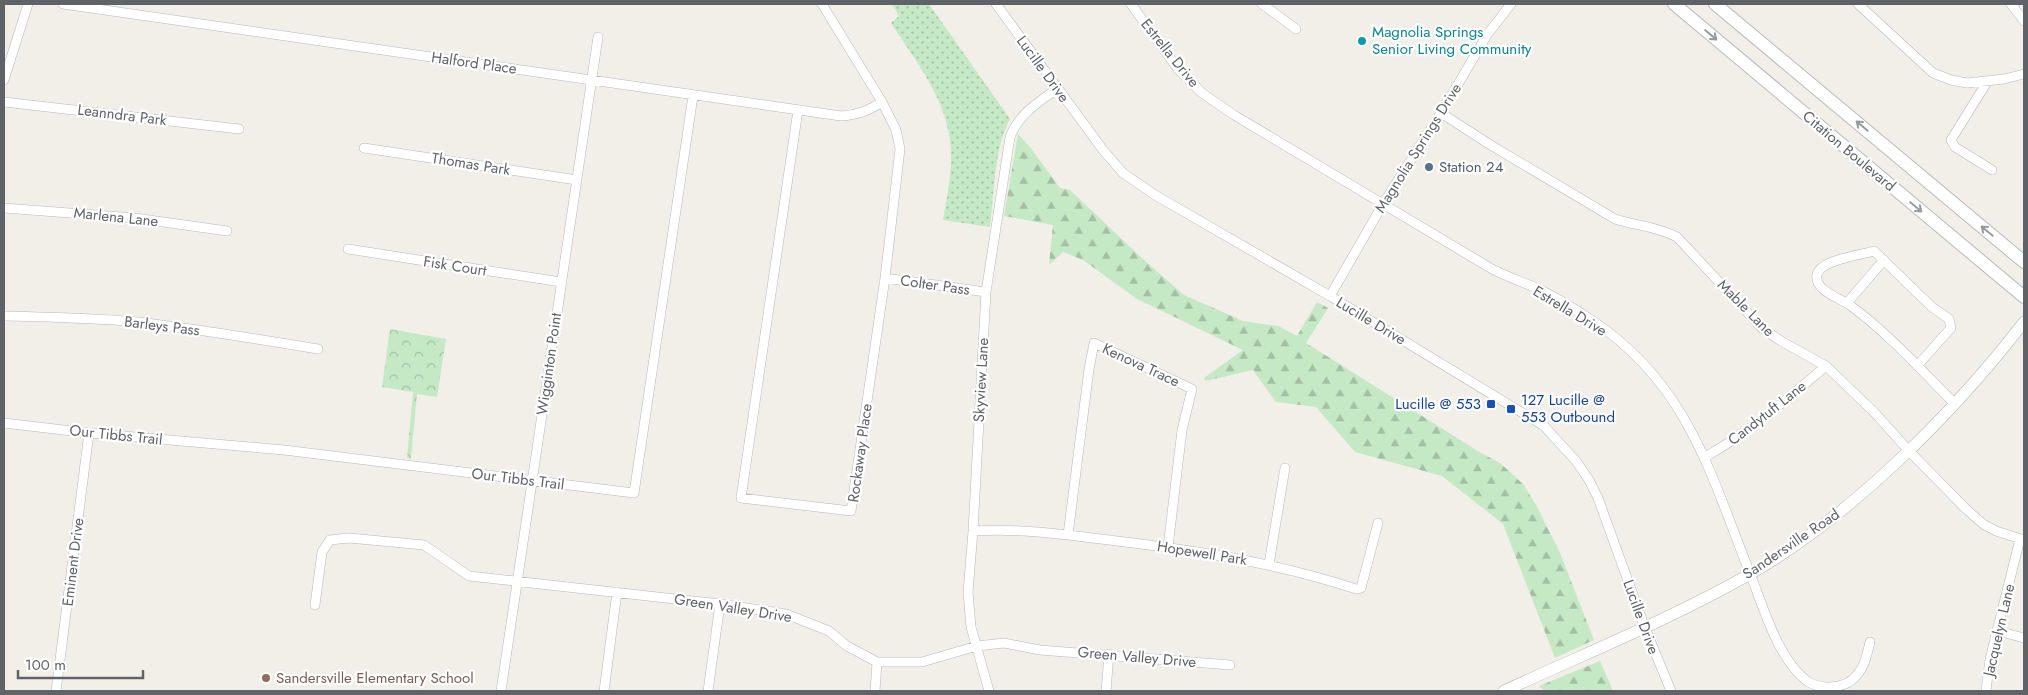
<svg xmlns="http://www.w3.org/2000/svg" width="2028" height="695" viewBox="0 0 2028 695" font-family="Jost,sans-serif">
	<defs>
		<pattern id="grass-dots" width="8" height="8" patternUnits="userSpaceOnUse" patternTransform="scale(1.25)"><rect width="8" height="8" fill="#c5e8c5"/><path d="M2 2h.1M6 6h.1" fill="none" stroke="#a3c0a4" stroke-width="1.8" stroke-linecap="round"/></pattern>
		<pattern id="forest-firs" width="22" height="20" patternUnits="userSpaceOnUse" patternTransform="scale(1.25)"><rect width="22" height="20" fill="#c5e8c5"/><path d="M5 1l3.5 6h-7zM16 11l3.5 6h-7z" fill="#a3c0a4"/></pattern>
		<pattern id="park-crowns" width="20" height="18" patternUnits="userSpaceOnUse" patternTransform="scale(1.25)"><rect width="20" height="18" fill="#c5e8c5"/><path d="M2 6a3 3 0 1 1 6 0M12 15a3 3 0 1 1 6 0" fill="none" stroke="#a3c0a4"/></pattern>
	</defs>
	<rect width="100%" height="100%" fill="#f1efe8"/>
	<path fill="url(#grass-dots)" d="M 892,4 L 929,4 L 1010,119 C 994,148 994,194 990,227 L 943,220 C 947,197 952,174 951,151 C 949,101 916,62 891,23 L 899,16 Z"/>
	<path fill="url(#forest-firs)" d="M 1018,134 L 1030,147 L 1060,188 L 1070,190 L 1144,260 L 1184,295 L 1243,321 L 1278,326 L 1297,336 L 1317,302 L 1328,308 L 1306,343 L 1481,453 L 1500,463 L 1523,484 L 1536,505 L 1560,553 L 1594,640 L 1555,658 L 1503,524 L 1442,476 L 1355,452 L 1316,407 L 1276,402 L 1253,370 L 1205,381 L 1204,378 L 1243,350 L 1137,299 L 1083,260 L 1063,252 L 1049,265 L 1053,225 L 1004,216 Z
		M 1600,661 L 1613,691 L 1545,691 L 1539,686 Z"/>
	<path fill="url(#park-crowns)" d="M 390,329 L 446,339 L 437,397 L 417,394 L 411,459 L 407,458 L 413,392 L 382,387 Z"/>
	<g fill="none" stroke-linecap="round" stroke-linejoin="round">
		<defs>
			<path id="minor" d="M 63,4 L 841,116 C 857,115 868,111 882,102
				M 996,4 L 1103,150 L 1123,173 L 1155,195 L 1330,296 L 1544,426 L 1576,461 L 1589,480 L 1598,498 L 1645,628 L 1671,691
				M 1131,4 L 1178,69 L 1202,93 L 1234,115 L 1492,269 C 1508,277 1525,283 1541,290 C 1558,299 1577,310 1593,321 C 1689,385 1711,476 1751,576 C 1764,609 1778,659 1807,681 C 1820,690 1846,689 1856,676 C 1865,667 1867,654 1870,642
				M 1262,4 L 1296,29
				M 1858,4 L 1933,73 L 1951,80 L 1967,83 L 2004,79 L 2024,74
				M 2011,4 L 2024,21
				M 4,80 L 28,4
				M 1987,82 L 1951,140 L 1955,147 L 1992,170
				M 4,102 L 239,129
				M 798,110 L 741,498 L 851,511 L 885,278 L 900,149 L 896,130 L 882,102 L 822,4
				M 1441,113 L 1489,144 L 1615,219 C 1637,226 1656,226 1677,237 L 1762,328 L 1781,341 L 1826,366 L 1875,413 L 1908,450 L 1966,509 L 1983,524 L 1996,531 L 2024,540
				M 364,148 L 577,180
				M 4,208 L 135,218 L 227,231
				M 348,249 L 561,282
				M 885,278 L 986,292
				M 1330,296 L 1383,204 L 1441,113 L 1487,35 L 1511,4
				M 1847,303 L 1884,260
				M 4,316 C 48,317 93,318 137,322 C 198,329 258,339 318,349
				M 1917,366 L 1951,328 L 1949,319 L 1932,307 L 1874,251 C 1861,255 1819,260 1817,275 C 1814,291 1841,298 1851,306 C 1889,334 1921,370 1954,403
				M 4,423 L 89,433 L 284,450 L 634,493 L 693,96
				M 1705,457 C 1750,432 1787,399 1826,366
				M 973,531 C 1021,528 1070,535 1117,541 C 1199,551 1277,563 1356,589 L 1361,588 L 1378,523
				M 1068,535 L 1089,369 L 1094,343 L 1192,389 L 1182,430 L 1168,547
				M 1269,564 L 1285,468
				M 315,605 L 322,552 L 330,540 L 349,538 L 424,545 L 469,576 L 720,604 L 786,614 L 829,631 L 847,646 L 877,662 L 922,662 L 977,646 L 1004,643 L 1040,650 L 1230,665
				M 1998,631 L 2024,638
				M 56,691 L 89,433
				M 501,691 L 598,37
				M 604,691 L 617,592
				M 708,691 L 720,604
				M 875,691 L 877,662
				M 989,691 L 971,627 L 968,592 L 973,531 L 986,292 L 1010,137 C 1019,114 1037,103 1057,89
				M 1106,691 L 1109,654
				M 1986,691 L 1990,659 L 2020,539"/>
			<path id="tertiary" d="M 1504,691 C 1586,653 1671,619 1750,574 C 1852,515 1952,415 2024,322"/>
			<path id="secondary" d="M 1674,4 L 2024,297
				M 1715,4 L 2024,262"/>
		</defs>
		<use href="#minor" stroke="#b5b8bc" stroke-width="10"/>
		<use href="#tertiary" stroke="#b5b8bc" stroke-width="12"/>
		<use href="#secondary" stroke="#b6babf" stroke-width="14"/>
		<use href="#minor" stroke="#fff" stroke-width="9"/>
		<use href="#tertiary" stroke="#fff" stroke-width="11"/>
		<use href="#secondary" stroke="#fff" stroke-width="12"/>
	</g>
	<defs><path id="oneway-shaft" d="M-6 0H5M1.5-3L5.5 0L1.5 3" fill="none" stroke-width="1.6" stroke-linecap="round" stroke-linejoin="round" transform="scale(1.25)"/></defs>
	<g stroke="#979a9d">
		<use href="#oneway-shaft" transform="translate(1711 35) rotate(40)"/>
		<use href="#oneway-shaft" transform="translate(1862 126) rotate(-140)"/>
		<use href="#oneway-shaft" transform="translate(1916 207) rotate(40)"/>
		<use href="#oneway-shaft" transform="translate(1987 231) rotate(-140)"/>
	</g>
	<circle fill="#0f9aa8" stroke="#fff" stroke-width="2" cx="1362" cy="41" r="5"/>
	<circle fill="#5c6f8a" stroke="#fff" stroke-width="2" cx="1429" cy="167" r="5"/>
	<g fill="#1a4fb4" stroke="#fff" stroke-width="2">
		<rect x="1486" y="399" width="10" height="10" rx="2.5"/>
		<rect x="1506" y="404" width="10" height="10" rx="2.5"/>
	</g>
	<circle fill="#8d6e63" stroke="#fff" stroke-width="2" cx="266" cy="678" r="5"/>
	<g text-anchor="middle" stroke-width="4.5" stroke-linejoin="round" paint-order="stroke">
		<g font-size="15" fill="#0d838f" stroke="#fff" text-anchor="start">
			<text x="1372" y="37">Magnolia Springs<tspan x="1372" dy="17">Senior Living Community</tspan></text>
		</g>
		<g font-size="15" fill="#5f6368" stroke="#fff">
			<text transform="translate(1170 53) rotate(51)" y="5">Estrella Drive</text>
			<text transform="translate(474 63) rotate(8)" y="5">Halford Place</text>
			<text transform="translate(1043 69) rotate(54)" y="5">Lucille Drive</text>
			<text transform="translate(122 115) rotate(7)" y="5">Leanndra Park</text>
			<text transform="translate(1418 148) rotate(-58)" y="5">Magnolia Springs Drive</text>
			<text transform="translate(1849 151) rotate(40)" y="5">Citation Boulevard</text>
			<text transform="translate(471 164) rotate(9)" y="5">Thomas Park</text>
			<text transform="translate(116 217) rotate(6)" y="5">Marlena Lane</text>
			<text transform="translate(455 266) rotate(9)" y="5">Fisk Court</text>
			<text transform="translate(935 285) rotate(8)" y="5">Colter Pass</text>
			<text transform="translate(1746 308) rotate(45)" y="5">Mable Lane</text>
			<text transform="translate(1570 311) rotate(31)" y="5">Estrella Drive</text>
			<text transform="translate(1371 321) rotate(31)" y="5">Lucille Drive</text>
			<text transform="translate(162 326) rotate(7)" y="5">Barleys Pass</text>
			<text transform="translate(549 364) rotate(-82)" y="5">Wigginton Point</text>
			<text transform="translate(1141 365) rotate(25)" y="5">Kenova Trace</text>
			<text transform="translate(981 380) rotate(-87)" y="5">Skyview Lane</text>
			<text transform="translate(1767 413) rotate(-38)" y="5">Candytuft Lane</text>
			<text transform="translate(116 435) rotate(6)" y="5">Our Tibbs Trail</text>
			<text transform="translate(860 453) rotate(-82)" y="5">Rockaway Place</text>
			<text transform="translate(518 479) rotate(7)" y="5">Our Tibbs Trail</text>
			<text transform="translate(1791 544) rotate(-34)" y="5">Sandersville Road</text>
			<text transform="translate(1202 553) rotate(9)" y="5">Hopewell Park</text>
			<text transform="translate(73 562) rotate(-83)" y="5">Eminent Drive</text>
			<text transform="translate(733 608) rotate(9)" y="5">Green Valley Drive</text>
			<text transform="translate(1641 617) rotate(70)" y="5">Lucille Drive</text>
			<text transform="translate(1999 630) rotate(-77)" y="5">Jacquelyn Lane</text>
			<text transform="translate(1137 657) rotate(5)" y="5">Green Valley Drive</text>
		</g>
		<g font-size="15" fill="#4e5e75" stroke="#fff" text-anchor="start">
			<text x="1439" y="172">Station 24</text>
		</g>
		<g font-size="15" fill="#164399" stroke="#fff" text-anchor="start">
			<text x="1521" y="405">127 Lucille @<tspan x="1521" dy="17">553 Outbound</tspan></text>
			<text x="1481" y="409" text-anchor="end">Lucille @ 553</text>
		</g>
		<g font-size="15" fill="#785e54" stroke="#fff" text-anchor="start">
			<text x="276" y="683">Sandersville Elementary School</text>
		</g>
	</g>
	<rect width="2028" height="695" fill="none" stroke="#5f6368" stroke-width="10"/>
	<path d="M18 670v8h125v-8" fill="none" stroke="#5f6368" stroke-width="2.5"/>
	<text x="25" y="670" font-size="15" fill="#5f6368" stroke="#ffffff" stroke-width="4" paint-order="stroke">100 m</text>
</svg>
